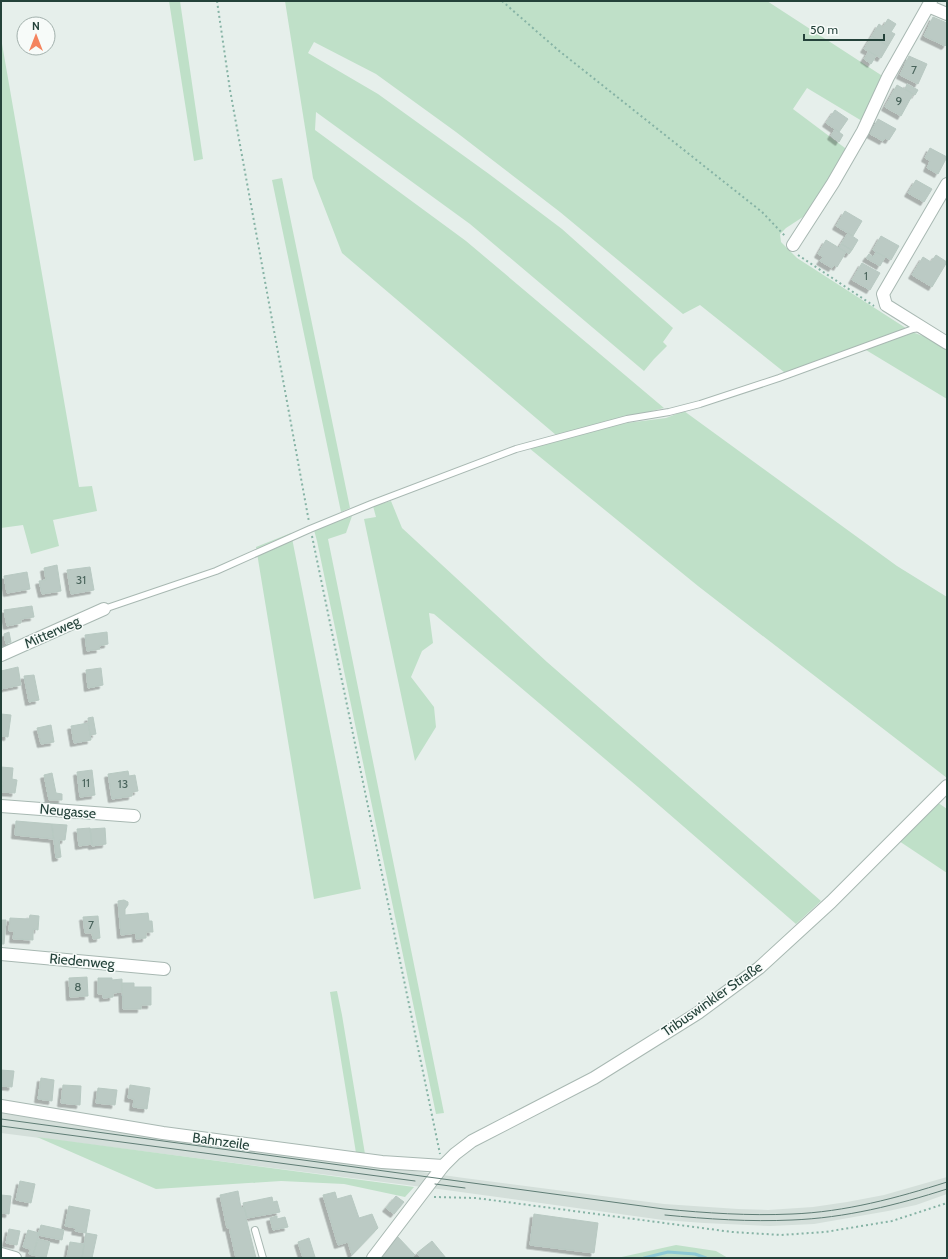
<svg xmlns="http://www.w3.org/2000/svg" width="948" height="1259" viewBox="0 0 948 1259" font-family="Cabin,sans-serif">
	<defs>
		<filter id="shadow"><feDropShadow dx="-3.5" dy="3.5" stdDeviation="0" flood-color="#0004"/></filter>
	</defs>
	<rect width="100%" height="100%" fill="#e6efeb"/>
	<path fill="#d4dfda" d="M 1,1113 L 464,1178 L 664,1204 L 738,1209 L 768,1210 L 813,1207 L 847,1202 L 884,1195 L 947,1177 L 947,1194 L 916,1205 L 888,1211 L 814,1224 L 770,1226 L 704,1223 L 663,1220 L 446,1190 L 1,1133 Z"/>
	<path fill="#bfe0c8" d="M 169,1 L 180,1 L 203,159 L 194,161 Z
		M 285,1 L 767,1 L 884,77 L 862,121 L 807,88 L 793,109 L 849,151 L 829,200 L 786,228 L 780,234 L 781,242 L 797,258 L 912,332 L 934,340 L 947,348 L 947,399 L 866,350 L 789,376 L 700,305 L 683,314 L 560,212 L 456,132 L 376,74 L 314,42 L 308,53 L 378,94 L 489,174 L 562,229 L 673,328 L 663,342 L 667,346 L 654,359 L 644,371 L 470,224 L 316,112 L 315,130 L 466,241 L 664,408 L 556,435 L 342,253 L 313,178 Z
		M 1,38 L 79,487 L 92,486 L 97,511 L 53,520 L 59,546 L 31,554 L 23,525 L 1,528 Z
		M 282,178 L 350,508 L 341,512 L 272,180 Z
		M 684,411 L 897,566 L 947,597 L 947,778 L 698,586 L 529,448 L 611,425 L 666,418 Z
		M 391,501 L 402,528 L 547,662 L 821,901 L 796,924 L 638,787 L 434,614 L 429,613 L 433,643 L 422,651 L 411,677 L 434,707 L 436,727 L 415,761 L 364,519 L 376,517 L 373,506 Z
		M 352,516 L 346,533 L 328,539 L 444,1113 L 436,1114 L 317,541 L 314,530 Z
		M 291,533 L 361,889 L 314,899 L 256,547 Z
		M 937,802 L 947,809 L 947,873 L 899,841 Z
		M 337,991 L 342,1015 L 365,1154 L 356,1153 L 330,992 Z
		M 37,1137 L 414,1187 L 405,1197 L 344,1184 L 281,1181 L 156,1189 Z
		M 676,1245 L 716,1251 L 728,1258 L 617,1258 Z"/>
	<g fill="none" stroke-linecap="round" stroke-linejoin="round">
		<path stroke="#8ec9d4" stroke-width="3" d="M 644,1258 L 668,1252 L 695,1254 L 706,1258"/>
	</g>
	<path fill="#bbcac4" stroke="#b8c9c2" filter="url(#shadow)" d="M 933,17 L 947,23 L 947,44 L 945,46 L 924,36 Z
		M 888,19 L 896,24 L 891,32 L 895,34 L 888,46 L 872,36 L 879,24 L 883,27 Z
		M 872,36 L 888,46 L 881,58 L 864,49 Z
		M 869,51 L 876,56 L 871,64 L 864,59 Z
		M 909,56 L 927,64 L 918,84 L 900,75 Z
		M 907,84 L 918,90 L 915,95 L 905,89 Z
		M 897,85 L 913,94 L 901,116 L 885,107 Z
		M 835,110 L 848,119 L 839,132 L 826,123 Z
		M 878,119 L 896,129 L 889,140 L 885,138 L 883,141 L 870,134 Z
		M 835,129 L 843,135 L 839,142 L 831,136 Z
		M 930,148 L 947,157 L 938,174 L 927,168 L 930,161 L 925,158 Z
		M 916,180 L 932,189 L 924,202 L 908,193 Z
		M 845,211 L 862,221 L 853,236 L 836,226 Z
		M 848,233 L 858,240 L 852,250 L 841,244 Z
		M 881,236 L 899,246 L 891,260 L 873,250 Z
		M 826,240 L 846,252 L 837,267 L 834,265 L 832,268 L 820,261 L 823,257 L 818,254 Z
		M 841,244 L 852,250 L 849,254 L 839,248 Z
		M 876,252 L 885,257 L 880,266 L 866,258 L 869,254 L 873,257 Z
		M 936,255 L 947,262 L 932,287 L 912,275 L 923,257 L 931,262 Z
		M 862,263 L 880,273 L 870,290 L 852,280 Z
		M 57,565 L 61,591 L 42,594 L 39,581 L 46,580 L 44,568 Z
		M 90,567 L 94,590 L 71,594 L 67,570 Z
		M 27,572 L 30,589 L 7,593 L 4,576 Z
		M 32,606 L 34,617 L 21,619 L 21,623 L 7,626 L 4,610 Z
		M 9,632 L 11,642 L 6,644 L 4,634 Z
		M 107,632 L 108,644 L 99,646 L 100,649 L 87,651 L 85,635 Z
		M 18,667 L 21,685 L 1,689 L 1,671 Z
		M 101,668 L 103,685 L 88,688 L 86,670 Z
		M 34,675 L 39,700 L 29,702 L 24,676 Z
		M 1,714 L 11,715 L 8,737 L 1,736 Z
		M 93,717 L 96,734 L 90,735 L 88,718 Z
		M 88,723 L 91,740 L 74,743 L 71,726 Z
		M 51,725 L 54,742 L 41,744 L 37,728 Z
		M 1,767 L 13,768 L 12,779 L 17,780 L 15,793 L 2,792 L 3,782 L 1,782 Z
		M 92,770 L 95,795 L 80,797 L 77,772 Z
		M 128,771 L 129,776 L 135,775 L 138,791 L 132,792 L 132,796 L 112,799 L 108,774 Z
		M 52,773 L 56,793 L 62,794 L 62,800 L 49,800 L 44,775 Z
		M 16,821 L 52,824 L 53,839 L 15,835 Z
		M 52,824 L 67,825 L 65,840 L 59,840 L 61,857 L 56,858 Z
		M 90,828 L 92,844 L 79,846 L 77,829 Z
		M 105,828 L 106,844 L 92,846 L 90,829 Z
		M 124,900 L 128,902 L 128,905 L 125,909 L 125,915 L 148,913 L 149,921 L 152,921 L 153,932 L 146,932 L 146,938 L 136,939 L 136,933 L 121,935 L 118,901 Z
		M 30,915 L 39,916 L 38,930 L 33,929 L 33,940 L 13,939 L 14,931 L 9,931 L 10,918 L 29,919 Z
		M 98,916 L 100,938 L 93,939 L 92,933 L 85,933 L 83,917 Z
		M 1,920 L 6,920 L 4,944 L 1,944 Z
		M 87,977 L 88,996 L 70,997 L 69,978 Z
		M 98,978 L 112,978 L 112,980 L 122,979 L 122,992 L 113,993 L 113,997 L 103,998 L 103,994 L 98,994 Z
		M 122,983 L 134,983 L 134,987 L 151,987 L 151,1005 L 141,1005 L 141,1009 L 123,1009 Z
		M 1,1070 L 14,1071 L 12,1087 L 1,1086 Z
		M 41,1078 L 54,1080 L 52,1101 L 38,1099 Z
		M 63,1085 L 81,1086 L 80,1105 L 61,1103 Z
		M 130,1085 L 150,1088 L 147,1109 L 133,1107 L 134,1099 L 128,1098 Z
		M 98,1088 L 117,1090 L 115,1105 L 96,1103 Z
		M 20,1181 L 35,1184 L 31,1203 L 16,1200 Z
		M 238,1191 L 241,1208 L 244,1207 L 247,1218 L 246,1218 L 256,1258 L 236,1258 L 229,1227 L 227,1228 L 220,1195 Z
		M 335,1192 L 337,1199 L 351,1195 L 359,1218 L 372,1214 L 378,1228 L 352,1255 L 348,1242 L 338,1245 L 323,1195 Z
		M 1,1195 L 11,1196 L 9,1214 L 1,1213 Z
		M 396,1196 L 404,1202 L 394,1214 L 386,1208 Z
		M 272,1197 L 273,1202 L 277,1201 L 280,1212 L 247,1218 L 243,1203 Z
		M 69,1206 L 90,1210 L 86,1233 L 75,1231 L 76,1228 L 65,1226 Z
		M 534,1214 L 598,1223 L 594,1253 L 530,1245 Z
		M 277,1216 L 277,1219 L 285,1217 L 288,1227 L 273,1230 L 270,1218 Z
		M 41,1225 L 64,1230 L 62,1240 L 38,1235 Z
		M 9,1229 L 20,1231 L 17,1245 L 6,1243 Z
		M 28,1230 L 39,1233 L 33,1255 L 29,1254 L 30,1249 L 23,1247 Z
		M 86,1233 L 97,1235 L 92,1258 L 82,1258 Z
		M 397,1236 L 415,1255 L 412,1258 L 378,1258 Z
		M 309,1238 L 315,1257 L 303,1258 L 298,1242 Z
		M 38,1239 L 50,1242 L 46,1258 L 33,1255 Z
		M 432,1241 L 446,1258 L 421,1258 L 417,1253 Z
		M 70,1242 L 84,1244 L 82,1258 L 67,1258 Z"/>
	<g fill="none" stroke-linecap="round" stroke-linejoin="round">
		<defs>
			<path id="service" d="M 104,609 L 216,571 L 310,529 L 371,504 L 516,449 L 627,419 L 669,412 L 700,404 L 779,378 L 913,329 L 920,328
				M 255,1230 L 263,1258"/>
			<path id="minor" d="M 928,6 L 947,14
				M 947,184 L 883,294 L 886,305 L 947,343
				M 793,245 L 833,183 L 863,131 L 888,77 L 931,1
				M 1,655 L 104,609
				M 1,806 L 134,816
				M 1,954 L 164,969
				M 1,1106 L 163,1133 L 382,1162 L 443,1166"/>
			<path id="tertiary" d="M 1,1254 L 15,1258
				M 373,1258 L 443,1166 L 455,1154 L 472,1141 L 594,1078 L 698,1013 L 759,968 L 831,902 L 947,786"/>
		</defs>
		<use href="#service" stroke="#a8b8b2" stroke-width="8"/>
		<use href="#minor" stroke="#a8b8b2" stroke-width="14"/>
		<use href="#tertiary" stroke="#a8b8b2" stroke-width="14"/>
		<path stroke="#86b3a5" stroke-width="2" stroke-dasharray="2 3" stroke-linecap="butt" d="M 217,1 L 230,90 L 309,522
			M 502,1 L 558,50 L 762,212 L 786,237
			M 798,255 L 874,306
			M 312,536 L 440,1154
			M 434,1197 L 476,1198 L 732,1232 L 781,1235 L 825,1232 L 892,1221 L 947,1203"/>
		<use href="#service" stroke="#fff" stroke-width="6"/>
		<use href="#minor" stroke="#fff" stroke-width="12"/>
		<use href="#tertiary" stroke="#fff" stroke-width="12"/>
		<path stroke="#5f7d75" stroke-width="1" d="M 1,1119 L 664,1209 C 706,1213 749,1216 792,1214 C 845,1212 897,1198 947,1182
			M 1,1126 L 415,1181
			M 435,1184 L 465,1188
			M 665,1215 C 707,1219 750,1222 792,1220 C 845,1218 897,1205 947,1189"/>
	</g>
	<g text-anchor="middle" stroke-width="3" stroke-linejoin="round" paint-order="stroke">
		<g font-size="12" fill="#4a645c">
			<text x="914" y="74">7</text>
			<text x="899" y="105">9</text>
			<text x="866" y="280">1</text>
			<text x="81" y="584">31</text>
			<text x="86" y="787">11</text>
			<text x="123" y="788">13</text>
			<text x="91" y="929">7</text>
			<text x="78" y="991">8</text>
		</g>
		<g font-size="14" fill="#24423a" stroke="#f7fbf9">
			<text transform="translate(52 632) rotate(-24)" y="5">Mitterweg</text>
			<text transform="translate(68 811) rotate(5)" y="5">Neugasse</text>
			<text transform="translate(82 961) rotate(5)" y="5">Riedenweg</text>
			<text transform="translate(712 999) rotate(-35)" y="5">Tribuswinkler Straße</text>
			<text transform="translate(221 1141) rotate(8)" y="5">Bahnzeile</text>
		</g>
	</g>
	<rect width="948" height="1259" fill="none" stroke="#24423a" stroke-width="4"/>
	<g transform="translate(36 36)"><circle r="19" fill="#f7fbf9" stroke="#a3b1ad"/>
	<path d="M0-3L7 15L0 10L-7 15Z" fill="#f4845f"/>
	<text y="-6" font-size="11" font-weight="bold" text-anchor="middle" fill="#24423a">N</text>
	</g>
	<path d="M804 34v6h80v-6" fill="none" stroke="#24423a" stroke-width="2"/>
	<text x="810" y="34" font-size="12" fill="#24423a" stroke="#f7fbf9" stroke-width="3" paint-order="stroke">50 m</text>
</svg>
